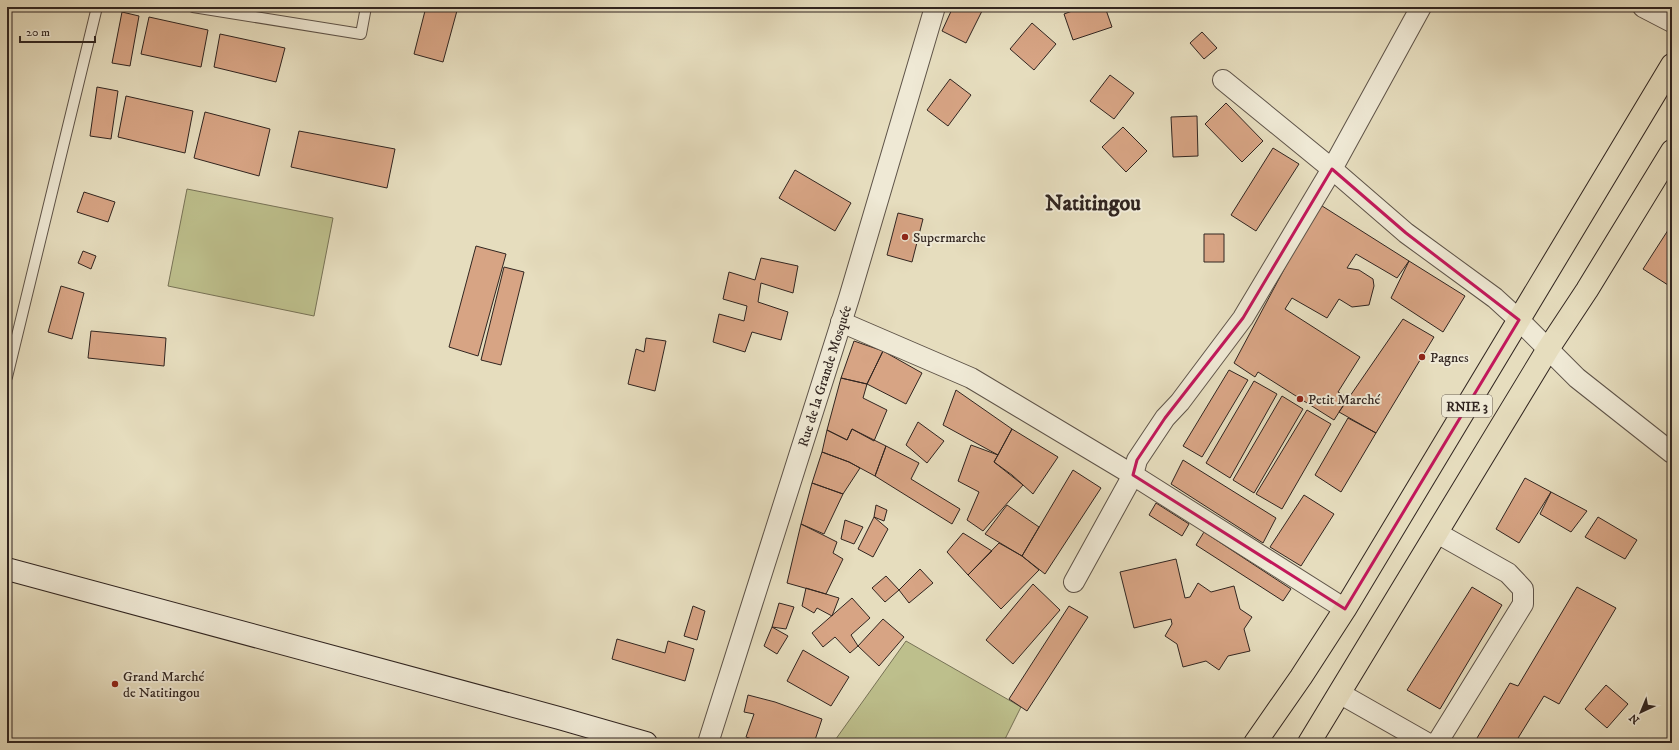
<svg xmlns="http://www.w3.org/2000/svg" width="1679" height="750" viewBox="0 0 1679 750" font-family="'IM FELL DW Pica',serif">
	<rect width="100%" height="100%" fill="#e6ddbe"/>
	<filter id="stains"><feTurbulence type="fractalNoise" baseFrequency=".005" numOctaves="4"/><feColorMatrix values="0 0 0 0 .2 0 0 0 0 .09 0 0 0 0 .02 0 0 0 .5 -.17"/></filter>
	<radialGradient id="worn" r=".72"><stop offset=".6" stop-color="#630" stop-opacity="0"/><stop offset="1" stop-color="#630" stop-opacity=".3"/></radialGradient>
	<path fill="#bdbf8c" stroke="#777256" d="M 187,189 L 333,218 L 314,316 L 168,286 Z
		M 906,641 L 1021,707 L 1003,743 L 833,743 Z"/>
	<path fill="#d7a484" stroke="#312520" d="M 426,7 L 458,7 L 443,62 L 414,54 Z
		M 953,7 L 984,7 L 966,43 L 942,31 Z
		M 1083,7 L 1105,7 L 1112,27 L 1073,40 L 1064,14 Z
		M 122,12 L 139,16 L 130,66 L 112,63 Z
		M 149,17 L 208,30 L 201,67 L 141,54 Z
		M 1032,23 L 1056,44 L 1034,70 L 1010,49 Z
		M 1202,32 L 1217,48 L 1204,59 L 1190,43 Z
		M 220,34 L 285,48 L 276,82 L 214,67 Z
		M 1110,75 L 1134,93 L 1114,119 L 1090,101 Z
		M 950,79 L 971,95 L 948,126 L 927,110 Z
		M 97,87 L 118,91 L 111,139 L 90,136 Z
		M 126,96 L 193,111 L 185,153 L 118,137 Z
		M 1226,103 L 1263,141 L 1242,162 L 1205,124 Z
		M 205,112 L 270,129 L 259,176 L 194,158 Z
		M 1197,116 L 1198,156 L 1173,157 L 1171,117 Z
		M 1123,127 L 1147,151 L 1126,172 L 1102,147 Z
		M 299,131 L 395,149 L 387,188 L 291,167 Z
		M 1273,148 L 1299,164 L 1256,231 L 1231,215 Z
		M 795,170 L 851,203 L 835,231 L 779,198 Z
		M 84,192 L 115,202 L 108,222 L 77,212 Z
		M 1319,204 L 1409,261 L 1397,278 L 1356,254 L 1347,268 L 1359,270 L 1373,279 L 1374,286 L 1369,305 L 1352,307 L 1339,299 L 1327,318 L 1292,298 L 1285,309 L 1360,357 L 1338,392 L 1348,398 L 1334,420 L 1258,372 L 1255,377 L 1234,363 Z
		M 898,213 L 923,219 L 912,262 L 887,255 Z
		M 1672,224 L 1672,278 L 1668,285 L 1643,269 Z
		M 1204,234 L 1224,234 L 1224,262 L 1204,262 Z
		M 476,246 L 506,254 L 478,356 L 449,347 Z
		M 83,251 L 96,256 L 91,269 L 78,263 Z
		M 761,258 L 798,266 L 793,293 L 761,283 L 758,302 L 788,312 L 781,340 L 752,332 L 745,352 L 713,342 L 719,314 L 744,321 L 747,306 L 723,299 L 729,272 L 755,280 Z
		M 1409,261 L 1465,296 L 1443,332 L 1391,298 Z
		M 504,267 L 524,272 L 501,365 L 481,360 Z
		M 61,286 L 84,293 L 72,339 L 48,332 Z
		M 1403,319 L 1434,337 L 1376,433 L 1339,412 Z
		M 91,331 L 166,338 L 164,366 L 88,358 Z
		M 646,338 L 666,341 L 655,391 L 628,384 L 636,349 L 644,352 Z
		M 854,341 L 883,351 L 867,384 L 841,378 Z
		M 883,351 L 922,373 L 906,404 L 867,384 Z
		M 1229,370 L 1248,380 L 1202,457 L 1183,446 Z
		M 841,378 L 867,384 L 863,398 L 887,410 L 874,441 L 852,429 L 847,440 L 827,430 Z
		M 1254,381 L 1277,394 L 1230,478 L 1206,463 Z
		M 956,390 L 1012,429 L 998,455 L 943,425 Z
		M 1282,396 L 1303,409 L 1254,493 L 1233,480 Z
		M 1307,410 L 1331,424 L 1282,509 L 1256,494 Z
		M 1348,418 L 1376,433 L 1341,492 L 1315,475 Z
		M 918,422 L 944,441 L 927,463 L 906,445 Z
		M 852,429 L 886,446 L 875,476 L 849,462 L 822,452 L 827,430 L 847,440 Z
		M 1012,429 L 1058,457 L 1033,494 L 1012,475 L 994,462 Z
		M 971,445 L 998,455 L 994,462 L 1023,485 L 983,531 L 967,520 L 979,492 L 958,481 Z
		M 886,446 L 919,463 L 911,479 L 960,509 L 952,524 L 875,476 Z
		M 822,452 L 849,462 L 860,468 L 843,494 L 812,483 Z
		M 1183,460 L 1276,518 L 1263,543 L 1171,484 Z
		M 1073,470 L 1101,488 L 1045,574 L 1022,556 Z
		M 1525,478 L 1551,492 L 1519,543 L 1496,529 Z
		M 812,483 L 843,494 L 824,534 L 801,524 Z
		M 1551,492 L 1587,511 L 1571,532 L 1540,514 Z
		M 1304,495 L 1334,514 L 1301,566 L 1270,547 Z
		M 1156,503 L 1189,524 L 1182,536 L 1149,515 Z
		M 876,505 L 887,510 L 884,521 L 874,517 Z
		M 1007,505 L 1039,527 L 1022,556 L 985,534 Z
		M 874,517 L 888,529 L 873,557 L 858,549 Z
		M 1598,517 L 1637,540 L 1625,559 L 1585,537 Z
		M 845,520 L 863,527 L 854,544 L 841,539 Z
		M 801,524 L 837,542 L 833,553 L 843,559 L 826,594 L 787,583 Z
		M 1204,532 L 1291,589 L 1283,601 L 1196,545 Z
		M 963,533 L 992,551 L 968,575 L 947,552 Z
		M 999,543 L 1022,556 L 1039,570 L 1001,609 L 968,575 Z
		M 1176,559 L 1185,598 L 1190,597 L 1198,583 L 1211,592 L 1234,586 L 1240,609 L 1252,617 L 1244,629 L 1250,651 L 1228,656 L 1219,670 L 1206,661 L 1183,667 L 1177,644 L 1165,636 L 1172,624 L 1171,619 L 1134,628 L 1120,572 Z
		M 920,569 L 933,583 L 909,603 L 899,590 Z
		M 886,576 L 899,590 L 885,602 L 872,588 Z
		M 1033,584 L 1060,610 L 1013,664 L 986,640 Z
		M 1472,587 L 1502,605 L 1440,709 L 1407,690 Z
		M 1577,587 L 1616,608 L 1559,704 L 1544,696 L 1515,743 L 1474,743 L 1510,683 L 1518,686 Z
		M 806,588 L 839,598 L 832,616 L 817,608 L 814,613 L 802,606 Z
		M 852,598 L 870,618 L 851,635 L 858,646 L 850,653 L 835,637 L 823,647 L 812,633 Z
		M 779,603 L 794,607 L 786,629 L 772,627 Z
		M 693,606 L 705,611 L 697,640 L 684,636 Z
		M 1069,606 L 1088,617 L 1027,711 L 1009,699 Z
		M 883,619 L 904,637 L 879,666 L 858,646 Z
		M 772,627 L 788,636 L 777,654 L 764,646 Z
		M 617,639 L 665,653 L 668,641 L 694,649 L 685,681 L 612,659 Z
		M 803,650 L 849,677 L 831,706 L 787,681 Z
		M 1606,685 L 1628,704 L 1607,728 L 1585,709 Z
		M 748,695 L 775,702 L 822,719 L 814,743 L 764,743 L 746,737 L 754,714 L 744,712 Z"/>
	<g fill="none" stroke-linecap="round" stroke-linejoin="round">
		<defs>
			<path id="lane" d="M 193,7 L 361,34 L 366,7
				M 7,377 L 97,7"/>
			<g id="street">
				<path d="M 1643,7 L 1672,22"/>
				<path d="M 1223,80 L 1332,169 L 1406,233 L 1495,298 L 1519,320 L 1577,378 L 1672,453"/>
				<path d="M 841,322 L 971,378 L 1133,475 L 1345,609"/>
				<path d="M 1437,533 L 1508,573 L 1523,589 L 1523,604 L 1437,743"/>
				<path d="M 1074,582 L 1133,475 L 1137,460 L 1165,418 L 1180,402 L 1243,318 L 1332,169 L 1421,7"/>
				<path d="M 1339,693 L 1427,743"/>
				<path id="s1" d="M 708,743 L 849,298 L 935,7"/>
			</g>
			<path id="secondary" d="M 7,569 L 559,718 L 646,743"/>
			<path id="highway" d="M 1255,743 L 1301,677 L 1345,609 L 1672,65
				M 1309,743 L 1548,349 L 1587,290 L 1672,151"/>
		</defs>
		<use href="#lane" stroke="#5e5348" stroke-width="12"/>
		<use href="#street" stroke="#5e5348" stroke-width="22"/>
		<use href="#secondary" stroke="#312520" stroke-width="24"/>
		<use href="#highway" stroke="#312520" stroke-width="24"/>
		<use href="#lane" stroke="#efe9d5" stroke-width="10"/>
		<use href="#street" stroke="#efe9d5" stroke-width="20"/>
		<use href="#secondary" stroke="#efe9d5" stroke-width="22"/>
		<use href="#highway" stroke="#e6ddbe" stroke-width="22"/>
	</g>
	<path fill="none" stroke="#c2185b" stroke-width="3" stroke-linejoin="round" d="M 1332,169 L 1406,233 L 1519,320 L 1345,609 L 1133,475 L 1137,460 L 1165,418 L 1243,318 Z"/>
	<g fill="#8f2418" stroke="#efe9d5" stroke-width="1.5">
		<circle cx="905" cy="237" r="4"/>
		<circle cx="1422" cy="357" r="4"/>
		<circle cx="1300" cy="399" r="4"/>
		<circle cx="115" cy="684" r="4"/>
	</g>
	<g text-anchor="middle" stroke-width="4" stroke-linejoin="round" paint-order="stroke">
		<rect fill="#efe9d5" stroke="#6a6056" stroke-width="1" x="1442" y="395" width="50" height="22" rx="3"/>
		<g font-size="13" font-weight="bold" fill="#312520">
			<text x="1467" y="411">RNIE 3</text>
		</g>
		<g font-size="14" fill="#312520" stroke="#efe9d5" text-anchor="start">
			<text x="913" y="242">Supermarche</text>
			<text x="1430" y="362">Pagnes</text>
			<text x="1308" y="404">Petit Marché</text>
			<text x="123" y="681">Grand Marché<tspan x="123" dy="16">de Natitingou</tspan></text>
		</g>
		<g font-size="14" fill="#312520" stroke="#efe9d5">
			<text dy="5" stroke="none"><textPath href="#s1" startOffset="385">Rue de la Grande Mosquée</textPath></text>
		</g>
		<g font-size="22" font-weight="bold" fill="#312520" stroke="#efe9d5">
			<text x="1093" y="210">Natitingou</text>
		</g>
	</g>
	<rect width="1679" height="750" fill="none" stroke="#e6ddbe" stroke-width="24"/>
	<rect x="8" y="8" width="1663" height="734" fill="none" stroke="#312520" stroke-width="2"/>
	<rect x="12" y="12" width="1655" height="726" fill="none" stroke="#312520"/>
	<g transform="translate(1641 712) rotate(224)" stroke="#efe9d5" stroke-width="3" paint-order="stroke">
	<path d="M0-3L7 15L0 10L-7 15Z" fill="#312520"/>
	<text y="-6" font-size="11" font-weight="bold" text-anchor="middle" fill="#312520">N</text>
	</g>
	<path d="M20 36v6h75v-6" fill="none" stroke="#312520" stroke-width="2"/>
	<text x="26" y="36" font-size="12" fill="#312520" stroke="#efe9d5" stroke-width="3" paint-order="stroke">20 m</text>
	<rect width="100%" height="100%" filter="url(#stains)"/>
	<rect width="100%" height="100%" fill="url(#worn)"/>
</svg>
